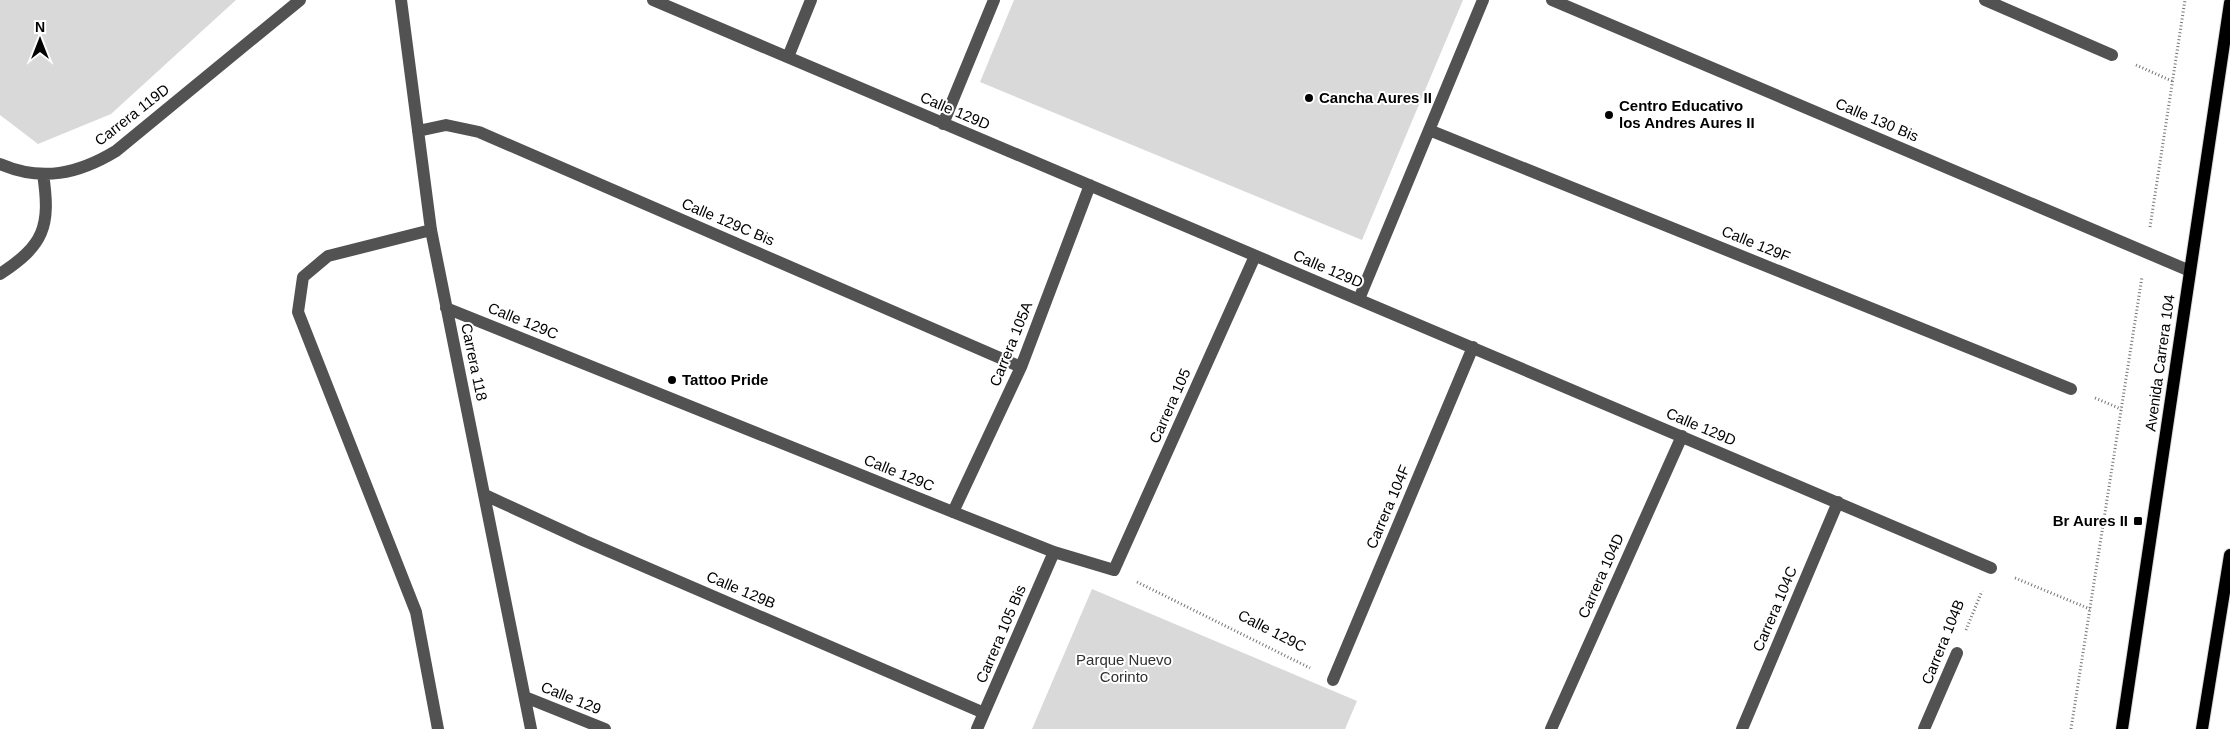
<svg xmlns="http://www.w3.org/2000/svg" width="2230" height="729" viewBox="0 0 2230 729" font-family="Helvetica,sans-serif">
	<rect width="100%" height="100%" fill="#fff"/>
	<path fill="#d9d9d9" d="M 0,0 L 236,0 L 111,114 L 38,144 L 0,115 Z
		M 1014,0 L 1463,0 L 1362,240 L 980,82 Z
		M 1092,589 L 1357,701 L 1345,729 L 1032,729 Z"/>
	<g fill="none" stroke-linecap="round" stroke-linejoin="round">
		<defs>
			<path id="major" d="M 2122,729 L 2230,3
				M 2202,729 L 2230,555"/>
		</defs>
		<use href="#major" stroke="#dbdbdb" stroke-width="14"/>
		<path stroke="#747474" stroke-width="3" stroke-dasharray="1 2.5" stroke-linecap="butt" d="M 2136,65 L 2172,81
			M 2150,227 L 2185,0
			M 2095,398 L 2121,409
			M 2015,578 L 2090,609
			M 1137,582 L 1310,668
			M 1966,630 L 1982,591
			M 2071,729 L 2142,277"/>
		<path stroke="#525252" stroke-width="12" d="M 401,0 L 431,230 L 531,729
			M 653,0 L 1991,568
			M 1552,0 L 2190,271
			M 1985,0 L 2112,55
			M 788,57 L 811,0
			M 943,124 L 994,0
			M 1429,130 L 2071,389
			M 418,131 L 446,125 L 479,132 L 1021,367
			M 0,164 C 42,182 78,174 116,151 L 300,0
			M 431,230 L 328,256 L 303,277 L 298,312 L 416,612 L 438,729
			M 0,274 C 44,245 51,227 43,174
			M 1359,299 L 1483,0
			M 446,308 L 953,512 L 1054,552 L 1114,570 L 1255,256
			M 485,495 L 585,541 L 984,713
			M 953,512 L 1021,367 L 1090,185
			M 1333,680 L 1473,347
			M 525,697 L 605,729
			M 977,729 L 1054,552
			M 1551,729 L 1682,436
			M 1742,729 L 1838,502
			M 1924,729 L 1957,653"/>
		<use href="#major" stroke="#000" stroke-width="12"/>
	</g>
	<g fill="#000" stroke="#fff" stroke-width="2">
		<circle cx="1309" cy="98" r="5"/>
		<circle cx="1609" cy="115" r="5"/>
		<circle cx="672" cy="380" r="5"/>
		<rect x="2133" y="516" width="10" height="10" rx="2.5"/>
	</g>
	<g text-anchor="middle" stroke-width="4" stroke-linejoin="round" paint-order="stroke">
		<g font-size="15" font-weight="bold" fill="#000" stroke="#fff" text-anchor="start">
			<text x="1319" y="103">Cancha Aures II</text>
			<text x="1619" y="111">Centro Educativo<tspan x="1619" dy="17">los Andres Aures II</tspan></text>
			<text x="682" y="385">Tattoo Pride</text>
			<text x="2128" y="526" text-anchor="end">Br Aures II</text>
		</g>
		<g font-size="15" fill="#000" stroke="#fff">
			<text transform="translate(955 111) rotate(23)" y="5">Calle 129D</text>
			<text transform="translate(132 115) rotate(-38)" y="5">Carrera 119D</text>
			<text transform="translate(1877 120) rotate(23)" y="5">Calle 130 Bis</text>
			<text transform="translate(728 222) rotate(23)" y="5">Calle 129C Bis</text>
			<text transform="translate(1756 244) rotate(22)" y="5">Calle 129F</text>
			<text transform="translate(1328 269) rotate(23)" y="5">Calle 129D</text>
			<text transform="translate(523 321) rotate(22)" y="5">Calle 129C</text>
			<text transform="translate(1011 344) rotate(-68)" y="5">Carrera 105A</text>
			<text transform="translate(474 362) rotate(78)" y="5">Carrera 118</text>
			<text transform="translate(2160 363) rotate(-82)" y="5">Avenida Carrera 104</text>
			<text transform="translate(1170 406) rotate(-66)" y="5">Carrera 105</text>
			<text transform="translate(1701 427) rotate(23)" y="5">Calle 129D</text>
			<text transform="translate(899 473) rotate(22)" y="5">Calle 129C</text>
			<text transform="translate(1388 507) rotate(-67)" y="5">Carrera 104F</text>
			<text transform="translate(1601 576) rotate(-66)" y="5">Carrera 104D</text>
			<text transform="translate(741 590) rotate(23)" y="5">Calle 129B</text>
			<text transform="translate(1775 609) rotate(-67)" y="5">Carrera 104C</text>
			<text transform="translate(1272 631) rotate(27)" y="5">Calle 129C</text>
			<text transform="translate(1001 634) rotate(-67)" y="5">Carrera 105 Bis</text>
			<text transform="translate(1943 642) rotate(-68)" y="5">Carrera 104B</text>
			<text transform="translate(571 698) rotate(22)" y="5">Calle 129</text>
		</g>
		<g font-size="15" fill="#303030" stroke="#fff">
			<text x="1124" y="665">Parque Nuevo<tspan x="1124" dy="17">Corinto</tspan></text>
		</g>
	</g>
	<g transform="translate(40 40)" stroke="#ffffff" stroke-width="4" paint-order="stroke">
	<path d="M0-4L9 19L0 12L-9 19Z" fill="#000000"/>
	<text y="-8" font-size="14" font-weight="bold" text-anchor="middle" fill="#000000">N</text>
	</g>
</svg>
